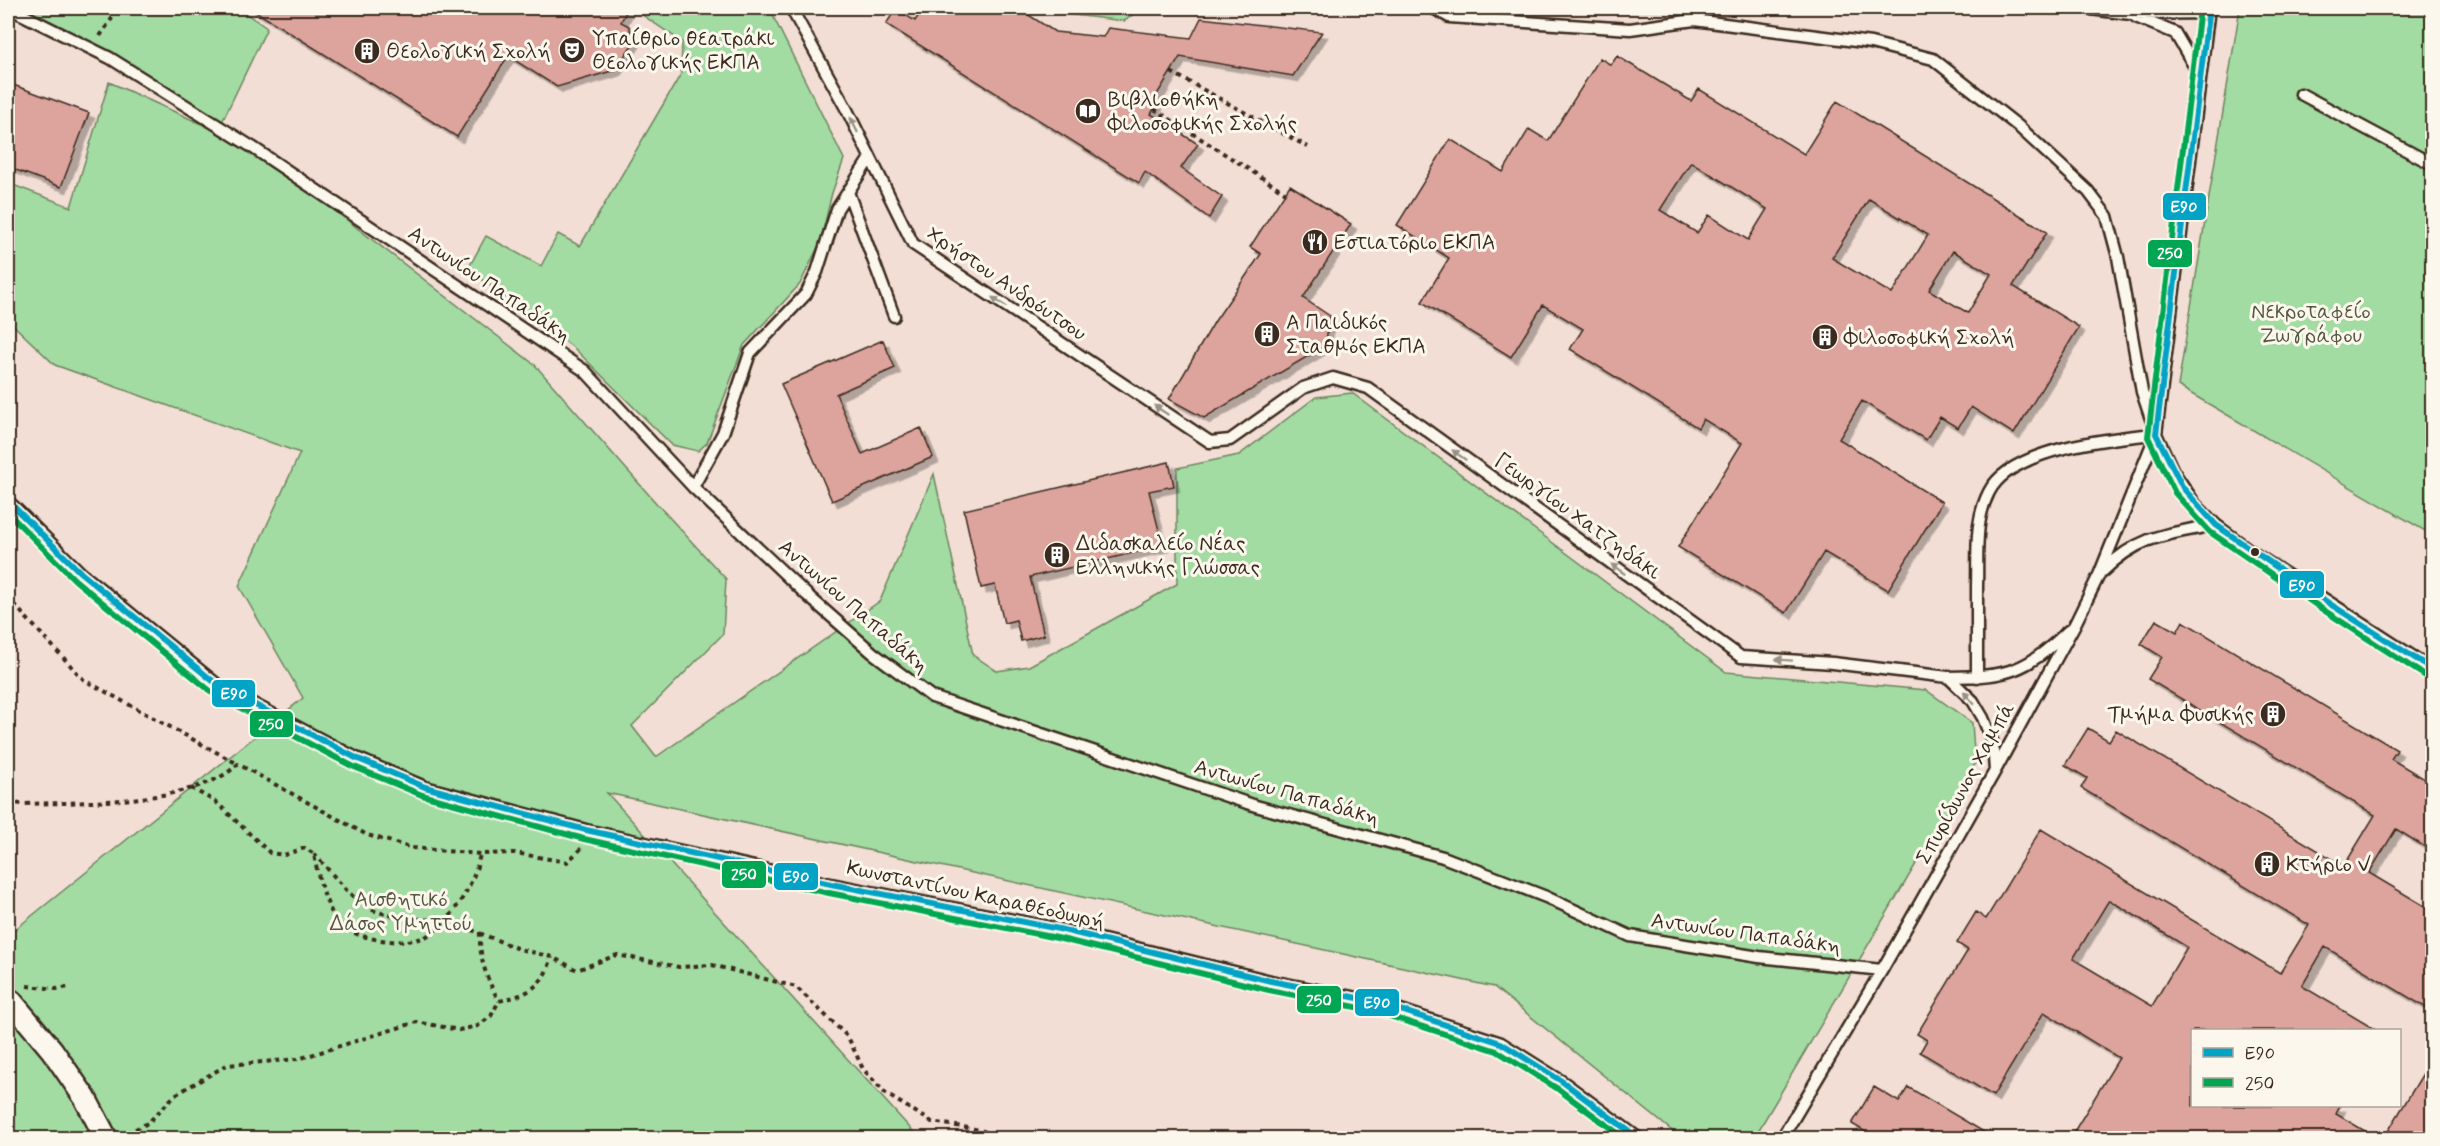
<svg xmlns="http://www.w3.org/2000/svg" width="2440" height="1146" viewBox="0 0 2440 1146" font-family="Mynerve,sans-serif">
	<defs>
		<filter id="shadow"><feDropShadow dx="5.5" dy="5.5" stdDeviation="0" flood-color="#0004"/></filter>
	</defs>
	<rect width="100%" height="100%" fill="#f2ded4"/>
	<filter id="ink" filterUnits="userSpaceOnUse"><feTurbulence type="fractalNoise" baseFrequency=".0167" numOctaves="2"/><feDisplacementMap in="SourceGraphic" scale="12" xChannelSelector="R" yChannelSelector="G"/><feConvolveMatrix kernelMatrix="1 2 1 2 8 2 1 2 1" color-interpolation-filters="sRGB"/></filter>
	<g filter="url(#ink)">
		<path fill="#a2dca2" stroke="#6e8360" stroke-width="1.5" d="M 24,8 L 238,8 L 267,28 L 222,122 L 114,54 Z
			M 632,8 L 769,8 L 844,159 L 832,193 L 820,243 L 800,284 L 744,345 L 707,443 L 698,451 L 672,445 L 575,349 L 468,269 L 486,236 L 541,266 L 558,234 L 580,246 L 681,74 L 682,42 Z
			M 1042,8 L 1142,8 L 1124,21 L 1048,12 Z
			M 2240,8 L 2432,8 L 2432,535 L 2178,386 Z
			M 109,82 L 252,147 L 535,365 L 657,504 L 726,579 L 723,634 L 632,726 L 656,757 L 880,601 L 934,474 L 973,655 L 997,671 L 1029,666 L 1177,584 L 1177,468 L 1239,455 L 1316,397 L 1352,393 L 1726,672 L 1926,690 L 1972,723 L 1975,764 L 1754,1138 L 1681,1138 L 1494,987 L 607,793 L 919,1138 L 8,1138 L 8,935 L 303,698 L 239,586 L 300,453 L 55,365 L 8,320 L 8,183 L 71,207 Z"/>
		<path fill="#dda39d" stroke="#3b2a1e" stroke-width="1.5" fill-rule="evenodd" filter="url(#shadow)" d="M 250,8 L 628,8 L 621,22 L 629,26 L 634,42 L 615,70 L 557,87 L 508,56 L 457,137 Z
			M 923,8 L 1018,8 L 1055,32 L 1103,37 L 1108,28 L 1191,38 L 1201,18 L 1322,32 L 1293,76 L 1180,57 L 1153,101 L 1157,104 L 1151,114 L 1198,144 L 1181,168 L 1222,197 L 1209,218 L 1145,172 L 1139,183 L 886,24 L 896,9 L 915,21 Z
			M 1617,56 L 1691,101 L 1699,89 L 1804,154 L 1837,101 L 2047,232 L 2013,286 L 2079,327 L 2014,434 L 1971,407 L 1958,428 L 1940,417 L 1926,440 L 1862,401 L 1839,439 L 1942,502 L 1888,590 L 1824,552 L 1786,613 L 1678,547 L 1742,443 L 1703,419 L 1698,428 L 1570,349 L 1583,329 L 1543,305 L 1511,357 L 1422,302 L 1449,258 L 1397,225 L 1450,139 L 1503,172 L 1529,129 L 1548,141 L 1600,58 L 1611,65 ZM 1691,162 L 1767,209 L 1748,240 L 1709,215 L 1697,233 L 1660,210 ZM 1869,199 L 1928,235 L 1892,294 L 1832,258 ZM 1953,251 L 1991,274 L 1968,313 L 1929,290 Z
			M 8,83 L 89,113 L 61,187 L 8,167 Z
			M 1290,185 L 1351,224 L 1303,298 L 1330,316 L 1325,346 L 1204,418 L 1169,399 L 1215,321 L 1261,254 L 1250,247 Z
			M 883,340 L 895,368 L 836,394 L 862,454 L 921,428 L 933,457 L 832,501 L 781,384 Z
			M 1169,462 L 1174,486 L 1149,491 L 1163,546 L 1030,577 L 1044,635 L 1021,641 L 1016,620 L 1004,623 L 995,585 L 981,588 L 964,510 Z
			M 2156,620 L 2177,632 L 2183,621 L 2397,750 L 2391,759 L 2433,784 L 2433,852 L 2396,829 L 2369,873 L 2433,911 L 2433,1012 L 2325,947 L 2302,986 L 2376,1030 L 2193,1030 L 2193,1106 L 2340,1106 L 2336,1114 L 2377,1138 L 2070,1138 L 2119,1058 L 2044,1012 L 1993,1096 L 1920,1052 L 1927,1040 L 1917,1034 L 1968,950 L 1957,943 L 1976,912 L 1986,919 L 2041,829 L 2280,973 L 2309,925 L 2081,788 L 2087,778 L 2065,765 L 2088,728 L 2109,741 L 2116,730 L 2344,866 L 2375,815 L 2148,679 L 2162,657 L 2141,644 ZM 2109,900 L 2187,947 L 2152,1006 L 2073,959 Z
			M 2433,1057 L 2433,1138 L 2384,1138 Z
			M 1874,1087 L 1899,1102 L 1908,1087 L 1994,1138 L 1876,1138 L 1852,1124 Z"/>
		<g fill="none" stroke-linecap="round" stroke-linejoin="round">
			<defs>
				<path id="lane" d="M 9,8 L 110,58 L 252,147 L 585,371 L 693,487 L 807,595 L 873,653 L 932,697 L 1256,806 L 1443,857 L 1546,897 L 1630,936 L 1759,957 L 1882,970
					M 791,8 L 847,110 L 913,244 L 1210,442 L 1230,440 L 1303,388 L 1333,378 L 1368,388 L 1741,657 L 1833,663 L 1948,677 L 1973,701 L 1983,718 L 1993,743 L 1995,771
					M 1433,8 L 1449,17 L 1630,29 L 1694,20 L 1871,43 L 1933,59 L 2018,126 L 2088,191 L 2107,216 L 2118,257 L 2142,392 L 2156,434 L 2173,471 L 2195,504 L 2216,525 L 2255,554 L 2432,669
					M 2082,8 L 2131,14 L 2208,13
					M 2136,17 L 2175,33 L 2200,76
					M 2301,94 L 2432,164
					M 848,192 L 894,316
					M 693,487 L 723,433 L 750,353 L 806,294 L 817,272 L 837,209 L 870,158
					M 8,501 L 81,573 L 219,686 L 356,758 L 425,787 L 586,830 L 831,884 L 1059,929 L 1271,981 L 1373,1001 L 1501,1043 L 1563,1082 L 1638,1138
					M 2103,571 C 2139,535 2168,534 2216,525
					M 1948,677 C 2008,677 2025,672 2068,631
					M 1977,677 C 1977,646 1977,616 1977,586 C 1978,554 1974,521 1989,492 C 2011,448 2112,438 2156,434
					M 1782,1138 L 1882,970 L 1995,771 L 2075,624 L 2099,575 L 2156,434 L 2209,8"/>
				<path id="street" d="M 11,1001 L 52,1050 L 85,1098 L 106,1138"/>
			</defs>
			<use href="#lane" stroke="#3b2a1e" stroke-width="15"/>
			<use href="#street" stroke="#3b2a1e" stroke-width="26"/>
			<path stroke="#3b2a1e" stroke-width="4" stroke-dasharray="4.5 4.5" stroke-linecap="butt" d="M 100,36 L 119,8
				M 1171,72 L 1308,147
				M 1154,109 L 1286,193
				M 8,598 L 84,680 L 238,764
				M 191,788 L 216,802 L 270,853 L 284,855 L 305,848 L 314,854 C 317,873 327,915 343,927 C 361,940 404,946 425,937 C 433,933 441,925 447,920 L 519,949 L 552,957 L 577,970 L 617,955 L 679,967 L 712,965 L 796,987 L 848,1037 L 863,1069 L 886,1094 L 932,1122 L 981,1130 L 1000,1138
				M 8,802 L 22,804 C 78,802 197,805 238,764 L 367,835 L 413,848 L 480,854 L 515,853 L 567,862 L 583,847
				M 314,854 C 330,870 349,897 368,908 C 385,917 428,921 447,920 C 463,899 475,880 480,854
				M 480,932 C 479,958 486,978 499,1001
				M 27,986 L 57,989 L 69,987 L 68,985
				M 127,1133 L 148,1123 L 175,1095 L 227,1065 L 298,1059 L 417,1022 L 459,1030 L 478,1026 L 491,1016 L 499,1001 C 529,994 542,988 552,957"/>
			<use href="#lane" stroke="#fbf7ec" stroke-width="10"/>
			<use href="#street" stroke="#fbf7ec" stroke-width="21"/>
			<defs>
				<path id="bus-1" d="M 2209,8 L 2156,434 L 2183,488 L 2216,525 L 2330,604 L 2432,669
					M 8,501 L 81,573 L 219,686 L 356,758 L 425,787 L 586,830 L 831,884 L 1059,929 L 1271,981 L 1373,1001 L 1501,1043 L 1563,1082 L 1638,1138"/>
				<path id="bus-2" d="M 2200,8 L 2148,437 L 2175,493 L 2210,532 L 2325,611 L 2427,677
					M 8,513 L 75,580 L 214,694 L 352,766 L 422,795 L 584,839 L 829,893 L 1057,938 L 1269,990 L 1371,1010 L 1497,1051 L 1558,1089 L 1624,1138"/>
			</defs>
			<use href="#bus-1" stroke="#fbf7ec" stroke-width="10"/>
			<use href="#bus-2" stroke="#fbf7ec" stroke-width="10"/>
			<use href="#bus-1" stroke="#03a3c5" stroke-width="6"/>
			<use href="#bus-2" stroke="#00a651" stroke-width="6"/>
		</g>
		<defs><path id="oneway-solid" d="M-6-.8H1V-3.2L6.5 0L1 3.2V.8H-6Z" transform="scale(1.5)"/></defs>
		<g fill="#9b9085">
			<use href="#oneway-solid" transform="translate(854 125) rotate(-116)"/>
			<use href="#oneway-solid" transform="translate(999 302) rotate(-146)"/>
			<use href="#oneway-solid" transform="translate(1161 410) rotate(-146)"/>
			<use href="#oneway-solid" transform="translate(1459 455) rotate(-144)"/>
			<use href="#oneway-solid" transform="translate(1618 569) rotate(-144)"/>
			<use href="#oneway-solid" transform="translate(1784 660) rotate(-176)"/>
			<use href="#oneway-solid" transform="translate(1969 698) rotate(-131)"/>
		</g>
	</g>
	<defs>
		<symbol id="theatre-disc" viewBox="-11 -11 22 22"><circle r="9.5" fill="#3b2a1e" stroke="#fbf7ec"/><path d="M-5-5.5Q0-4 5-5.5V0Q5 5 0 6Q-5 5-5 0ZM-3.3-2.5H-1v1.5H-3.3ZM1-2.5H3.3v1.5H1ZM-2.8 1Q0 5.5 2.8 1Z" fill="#fff"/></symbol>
		<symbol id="building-disc" viewBox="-11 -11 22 22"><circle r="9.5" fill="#3b2a1e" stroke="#fbf7ec"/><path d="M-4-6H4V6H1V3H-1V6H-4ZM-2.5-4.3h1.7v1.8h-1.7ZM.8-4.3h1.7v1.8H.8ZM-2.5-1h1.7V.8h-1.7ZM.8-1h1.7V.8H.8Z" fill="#fff"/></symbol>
		<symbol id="library-disc" viewBox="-11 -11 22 22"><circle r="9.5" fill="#3b2a1e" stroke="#fbf7ec"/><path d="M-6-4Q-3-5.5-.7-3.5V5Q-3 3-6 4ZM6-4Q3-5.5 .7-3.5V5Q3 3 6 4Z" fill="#fff"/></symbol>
		<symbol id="restaurant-disc" viewBox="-11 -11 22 22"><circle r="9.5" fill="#3b2a1e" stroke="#fbf7ec"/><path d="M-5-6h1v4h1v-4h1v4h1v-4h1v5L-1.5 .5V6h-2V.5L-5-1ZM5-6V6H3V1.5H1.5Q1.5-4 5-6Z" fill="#fff"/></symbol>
	</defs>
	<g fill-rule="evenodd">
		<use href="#theatre-disc" x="557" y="35" width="30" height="30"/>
		<use href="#building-disc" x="352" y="36" width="30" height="30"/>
		<use href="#library-disc" x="1073" y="96" width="30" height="30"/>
		<use href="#restaurant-disc" x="1300" y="227" width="30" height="30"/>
		<use href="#building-disc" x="1252" y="319" width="30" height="30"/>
		<use href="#building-disc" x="1810" y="322" width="30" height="30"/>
		<use href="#building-disc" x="1042" y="540" width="30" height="30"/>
		<use href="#building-disc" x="2258" y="699" width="30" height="30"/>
		<use href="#building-disc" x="2252" y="849" width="30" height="30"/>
	</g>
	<circle fill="#3b2a1e" stroke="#fbf7ec" stroke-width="2" cx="2255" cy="552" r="5"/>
	<g text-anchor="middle" stroke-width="6" stroke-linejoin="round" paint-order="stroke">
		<g font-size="21" fill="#3b2a1e" stroke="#fbf7ec" text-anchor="start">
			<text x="592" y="45">Υπαίθριο θεατράκι<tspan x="592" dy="24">Θεολογικής ΕΚΠΑ</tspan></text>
			<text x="386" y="58">Θεολογική Σχολή</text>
			<text x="1108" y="106">Βιβλιοθήκη<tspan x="1108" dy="24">Φιλοσοφικής Σχολής</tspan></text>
			<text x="1334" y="249">Εστιατόριο ΕΚΠΑ</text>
			<text x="1286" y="329">Α Παιδικός<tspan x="1286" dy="24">Σταθμός ΕΚΠΑ</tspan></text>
			<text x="1844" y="344">Φιλοσοφική Σχολή</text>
			<text x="1076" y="550">Διδασκαλείο Νέας<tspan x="1076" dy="24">Ελληνικής Γλώσσας</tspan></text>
			<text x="2254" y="721" text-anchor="end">Τμήμα Φυσικής</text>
			<text x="2286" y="871">Κτήριο V</text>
		</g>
		<g font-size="21" fill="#3b2a1e" stroke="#fbf7ec">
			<text transform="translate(1007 283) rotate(34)" y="7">Χρήστου Ανδρόυτσου</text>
			<text transform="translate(490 284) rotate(34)" y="7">Αντωνίου Παπαδάκη</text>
			<text transform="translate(1578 516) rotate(36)" y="7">Γεωργίου Χατζηδάκι</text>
			<text transform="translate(854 606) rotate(41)" y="7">Αντωνίου Παπαδάκη</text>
			<text transform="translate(1965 783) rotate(-61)" y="7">Σπυρίδωνος Χαμπά</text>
			<text transform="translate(1287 792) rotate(16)" y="7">Αντωνίου Παπαδάκη</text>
			<text transform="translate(976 894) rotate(12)" y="7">Κωνσταντίνου Καραθεοδωρή</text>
			<text transform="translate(1746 933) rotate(8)" y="7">Αντωνίου Παπαδάκη</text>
		</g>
		<g font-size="21" fill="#55563f" stroke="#fbf7ec">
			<text x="2311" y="318">Νεκροταφείο<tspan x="2311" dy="24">Ζωγράφου</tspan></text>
			<text x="401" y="906">Αισθητικό<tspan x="401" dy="24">Δάσος Υμηττού</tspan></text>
		</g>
	</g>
	<g stroke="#fbf7ec" stroke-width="2">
		<rect x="2162" y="192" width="45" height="29" rx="6" fill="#03a3c5"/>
		<rect x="2147" y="239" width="46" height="29" rx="6" fill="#00a651"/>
		<rect x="2279" y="570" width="46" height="29" rx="6" fill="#03a3c5"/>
		<rect x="211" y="679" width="45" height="29" rx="6" fill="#03a3c5"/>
		<rect x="249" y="710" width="45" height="28" rx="6" fill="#00a651"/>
		<rect x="721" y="860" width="46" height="29" rx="6" fill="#00a651"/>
		<rect x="773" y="862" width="46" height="29" rx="6" fill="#03a3c5"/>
		<rect x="1296" y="985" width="46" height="29" rx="6" fill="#00a651"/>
		<rect x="1354" y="988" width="46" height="29" rx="6" fill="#03a3c5"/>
	</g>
	<g font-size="16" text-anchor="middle" font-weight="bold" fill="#fff">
		<text x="2184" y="212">Ε90</text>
		<text x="2170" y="259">250</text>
		<text x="2302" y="591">Ε90</text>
		<text x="234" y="699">Ε90</text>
		<text x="271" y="730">250</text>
		<text x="744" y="880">250</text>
		<text x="796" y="882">Ε90</text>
		<text x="1319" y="1006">250</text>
		<text x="1377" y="1008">Ε90</text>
	</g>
	<rect width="2440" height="1146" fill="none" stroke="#fbf7ec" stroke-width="30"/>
	<rect x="15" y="15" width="2410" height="1116" fill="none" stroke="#3b2a1e" stroke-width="2" filter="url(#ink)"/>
	<rect x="2191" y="1029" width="210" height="78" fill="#fbf7ec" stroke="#aea59a" stroke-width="1.5"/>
	<rect x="2203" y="1048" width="30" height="9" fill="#03a3c5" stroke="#aea59a" stroke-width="1.5"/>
	<text x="2245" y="1059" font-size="18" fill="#3b2a1e">Ε90</text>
	<rect x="2203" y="1078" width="30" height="9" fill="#00a651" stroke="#aea59a" stroke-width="1.5"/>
	<text x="2245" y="1089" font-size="18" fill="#3b2a1e">250</text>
</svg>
